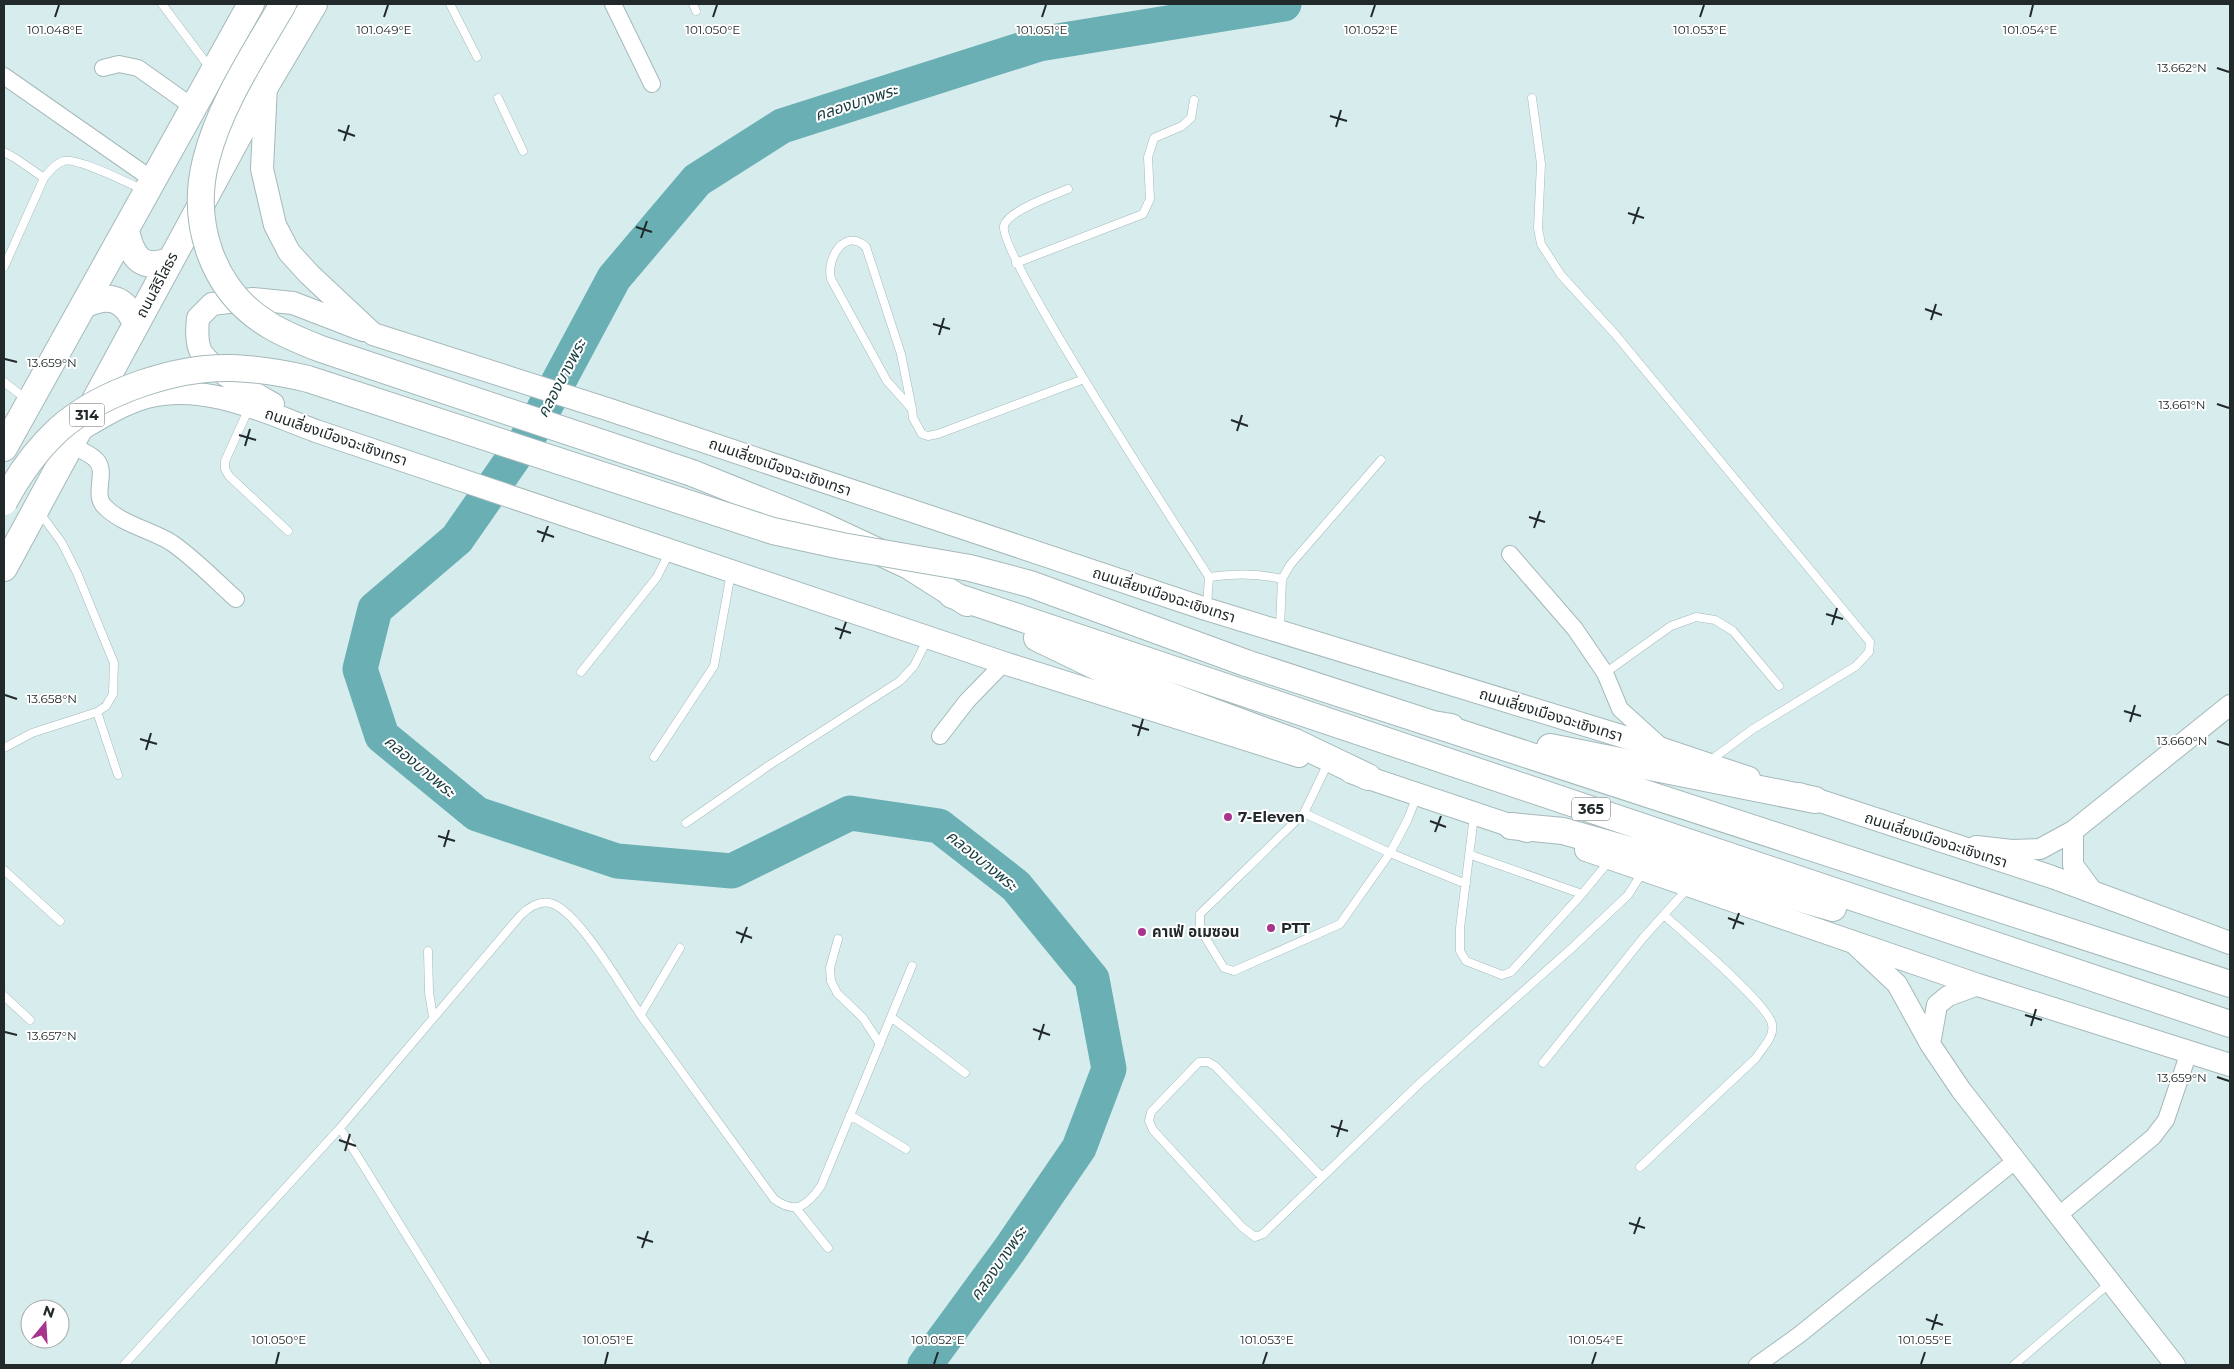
<svg xmlns="http://www.w3.org/2000/svg" width="2234" height="1369" viewBox="0 0 2234 1369" font-family="Montserrat,'Noto Sans Thai',sans-serif">
	<rect width="100%" height="100%" fill="#d7eced"/>
	<g fill="none" stroke-linecap="round" stroke-linejoin="round">
		<path stroke="#69afb4" stroke-width="35" d="M 925,1365 L 1010,1249 L 1079,1148 L 1109,1069 L 1092,979 L 1016,886 L 939,826 L 850,813 L 732,871 L 617,861 L 477,814 L 382,736 L 360,669 L 375,609 L 457,539 L 532,431 L 614,278 L 697,180 L 782,126 L 1039,44 L 1284,4"/>
		<defs>
			<path id="service" d="M 162,4 L 210,68
				M 450,4 L 477,57
				M 693,4 L 696,11
				M 498,98 L 523,151
				M 1532,98 L 1541,164 L 1538,228 L 1541,244 L 1561,275 L 1615,334 L 1870,642 L 1869,652 L 1856,666 L 1753,729 L 1711,760
				M 4,152 L 15,158 L 44,178
				M 1068,189 C 1054,195 1007,211 1004,226 C 998,254 1182,534 1209,577 L 1207,606
				M 1016,263 L 1143,214 L 1150,199 L 1148,157 L 1154,138 L 1182,126 L 1191,118 L 1194,100
				M 4,267 L 44,178 C 49,171 56,163 64,161 C 78,157 129,184 144,190
				M 4,382 L 26,399
				M 249,408 L 225,461 L 225,469 L 229,476 L 288,531
				M 912,409 L 887,381 L 831,279 C 826,258 845,227 866,247 L 901,354 L 912,409 L 913,418 L 922,434 L 928,436 L 938,434 L 1084,379
				M 1209,577 C 1235,573 1257,573 1282,579
				M 1280,628 L 1282,579 L 1290,565 L 1381,460
				M 581,672 L 657,577 L 670,551
				M 1605,673 L 1671,626 L 1696,617 L 1715,620 L 1733,631 L 1779,686
				M 97,712 L 118,775
				M 4,748 L 32,733 L 97,712 L 106,706 L 113,694 L 114,663 L 77,573 L 62,543 L 40,513
				M 654,757 L 714,666 L 731,573
				M 1327,765 L 1304,813 L 1200,914 L 1200,929 L 1224,968 L 1234,971 L 1340,924 L 1390,853 L 1407,821 L 1417,796
				M 1304,813 L 1390,853 L 1466,884
				M 1474,816 L 1460,928 L 1460,951 L 1466,961 L 1502,975 L 1511,972 L 1582,894 L 1610,860
				M 686,823 L 768,766 L 900,681 L 914,666 L 927,640
				M 1471,855 L 1582,894
				M 4,870 L 60,921
				M 838,939 L 830,968 L 831,981 L 837,993 L 863,1018 L 880,1044
				M 428,951 L 429,992 L 433,1017
				M 4,996 L 30,1020
				M 641,1014 L 680,948
				M 891,1017 L 965,1073
				M 1543,1063 L 1643,938 L 1688,888
				M 850,1115 L 906,1149
				M 340,1128 L 487,1365
				M 1640,1167 L 1756,1058 C 1762,1048 1775,1037 1772,1024 C 1767,1003 1684,933 1664,915
				M 1322,1177 L 1215,1066 L 1208,1062 L 1199,1062 L 1151,1112 L 1149,1121 L 1153,1130 L 1242,1227 L 1255,1237 L 1263,1234 L 1420,1083 L 1573,947 L 1628,895 L 1642,873
				M 796,1208 L 828,1248
				M 124,1365 L 340,1128 L 520,916 C 529,907 540,899 553,904 C 580,914 624,991 642,1017 C 686,1077 730,1138 774,1199 C 796,1215 807,1206 821,1186 L 912,966
				M 2014,1365 L 2111,1282"/>
			<path id="minor" d="M 613,4 L 652,84
				M 103,68 L 119,64 L 138,68 L 193,107
				M 4,76 L 153,180
				M 70,445 C 78,449 87,452 94,458 C 110,470 91,494 105,507 C 123,525 152,530 172,543 C 195,559 215,580 236,599
				M 1510,554 L 1575,629 L 1605,673 L 1620,709 L 1662,747
				M 940,736 L 967,701 L 1004,663
				M 2059,1215 L 2153,1137 L 2166,1120 L 2189,1052
				M 1757,1365 L 1799,1335 L 2015,1161"/>
			<path id="tertiary" d="M 2073,831 L 2073,865 L 2093,892
				M 1976,846 L 2012,850 L 2040,849 L 2073,831 L 2230,705
				M 1851,941 L 1897,984 L 1930,1044 L 1961,1090 L 2175,1365
				M 1930,1044 L 1937,1005 L 1948,996 L 1978,985"/>
			<path id="secondary" d="M 266,85 L 262,169 L 275,225 L 289,252 L 309,274 L 373,334 L 607,409 L 1206,609 L 1644,743 L 1749,778
				M 273,404 C 254,393 212,370 201,352 C 196,342 197,329 198,318 L 212,304 L 253,299 L 293,303 L 363,330
				M 78,431 C 100,418 122,404 147,397 C 204,382 263,411 316,431 L 1004,663 L 1299,756
				M 1351,772 L 1527,831
				M 1799,794 L 2052,877 L 2230,943
				M 1586,850 L 1978,985 L 2230,1065"/>
			<path id="trunk" d="M 126,231 C 132,256 140,271 169,261
				M 84,305 C 110,293 125,298 136,324
				M 4,448 L 251,4
				M 692,473 L 819,524 L 909,566 L 967,603
				M 4,568 L 266,85 L 314,4
				M 952,595 L 2230,1024
				M 1037,638 L 1116,676 L 1295,742 L 1368,777
				M 1246,663 L 1433,724 L 1451,727
				M 1433,724 L 2230,984
				M 1550,747 L 1815,800
				M 1511,826 L 1563,831 L 1833,908"/>
		</defs>
		<use href="#service" stroke="#a5b9bb" stroke-width="9"/>
		<use href="#minor" stroke="#a5b9bb" stroke-width="18"/>
		<use href="#tertiary" stroke="#a5b9bb" stroke-width="22"/>
		<use href="#secondary" stroke="#a5b9bb" stroke-width="24"/>
		<use href="#trunk" stroke="#a5b9bb" stroke-width="28"/>
		<use href="#service" stroke="#fff" stroke-width="8"/>
		<use href="#minor" stroke="#fff" stroke-width="16"/>
		<use href="#tertiary" stroke="#fff" stroke-width="20"/>
		<use href="#secondary" stroke="#fff" stroke-width="22"/>
		<use href="#trunk" stroke="#fff" stroke-width="26"/>
		<defs>
			<path id="trunk-bridge" d="M 283,4 C 255,53 220,104 206,160 C 190,223 212,291 269,325 C 285,335 303,342 321,349 L 692,473
				M 4,502 C 18,476 36,450 59,429 C 101,392 176,366 233,368 C 258,369 283,373 308,379 L 773,531 L 842,546 L 970,568 L 1030,584 L 1246,663"/>
		</defs>
		<use href="#trunk-bridge" stroke="#a5b9bb" stroke-width="28" stroke-linecap="butt"/>
		<use href="#trunk-bridge" stroke="#fff" stroke-width="26"/>
	</g>
	<path fill="none" stroke="#21292a" stroke-width="2" d="M 55,17 L 59,5M 384,17 L 388,5M 713,17 L 717,5M 1042,17 L 1046,5M 1371,17 L 1375,5M 1700,17 L 1704,5M 2030,17 L 2033,5M 2217,68 L 2229,72M 1330,116 L 1347,121M 1336,127 L 1341,110M 338,130 L 355,136M 344,141 L 349,125M 1628,213 L 1644,218M 1633,224 L 1639,207M 636,227 L 652,232M 641,238 L 647,221M 1925,309 L 1942,315M 1931,320 L 1936,304M 933,324 L 950,329M 939,335 L 944,318M 5,359 L 17,362M 2217,404 L 2229,408M 1231,420 L 1248,426M 1237,431 L 1242,415M 239,435 L 256,440M 245,446 L 250,429M 1529,517 L 1545,522M 1534,528 L 1540,511M 537,531 L 554,537M 542,542 L 548,526M 1826,614 L 1843,619M 1832,625 L 1837,608M 835,628 L 851,633M 840,639 L 846,622M 5,695 L 17,699M 2124,711 L 2141,716M 2130,722 L 2135,705M 1132,725 L 1149,730M 1138,736 L 1143,719M 140,739 L 157,744M 2217,741 L 2229,745M 146,750 L 151,733M 1430,821 L 1446,827M 1435,832 L 1441,816M 438,836 L 455,841M 444,847 L 449,830M 1728,918 L 1744,924M 1733,929 L 1739,913M 736,932 L 752,938M 741,943 L 747,927M 2025,1015 L 2042,1020M 2031,1026 L 2036,1009M 1033,1029 L 1050,1035M 5,1032 L 17,1035M 1039,1040 L 1044,1024M 2217,1077 L 2229,1081M 1331,1126 L 1348,1131M 1337,1137 L 1342,1120M 339,1140 L 356,1146M 345,1151 L 350,1134M 1629,1223 L 1645,1228M 1634,1234 L 1640,1217M 637,1237 L 653,1242M 642,1248 L 648,1231M 1926,1319 L 1943,1325M 1932,1330 L 1937,1314M 276,1364 L 279,1352M 605,1364 L 608,1352M 934,1364 L 938,1352M 1263,1364 L 1267,1352M 1592,1364 L 1596,1352M 1921,1364 L 1925,1352"/>
	<g fill="#a7348e" stroke="#fff" stroke-width="2">
		<circle cx="1228" cy="817" r="5"/>
		<circle cx="1271" cy="928" r="5"/>
		<circle cx="1142" cy="932" r="5"/>
	</g>
	<g text-anchor="middle" stroke-width="4" stroke-linejoin="round" paint-order="stroke">
		<g fill="#fff" stroke="#64696a" stroke-width="1">
			<rect x="69.5" y="403.5" width="35" height="23" rx="4"/>
			<rect x="1572" y="797.5" width="38" height="23" rx="4"/>
		</g>
		<g font-size="14" font-weight="bold" fill="#21292a">
			<text x="87" y="420">314</text>
			<text x="1591" y="814">365</text>
		</g>
		<g font-size="15" fill="#21292a" stroke="#fff">
			<text transform="translate(157 285) rotate(-62)" y="5">ถนนสิริโสธร</text>
			<text transform="translate(336 437) rotate(19)" y="5">ถนนเลี่ยงเมืองฉะเชิงเทรา</text>
			<text transform="translate(780 467) rotate(19)" y="5">ถนนเลี่ยงเมืองฉะเชิงเทรา</text>
			<text transform="translate(1164 595) rotate(18)" y="5">ถนนเลี่ยงเมืองฉะเชิงเทรา</text>
			<text transform="translate(1551 715) rotate(17)" y="5">ถนนเลี่ยงเมืองฉะเชิงเทรา</text>
			<text transform="translate(1936 840) rotate(18)" y="5">ถนนเลี่ยงเมืองฉะเชิงเทรา</text>
		</g>
		<g font-size="15" font-weight="bold" fill="#21292a" stroke="#fff" text-anchor="start">
			<text x="1238" y="822">7-Eleven</text>
			<text x="1281" y="933">PTT</text>
			<text x="1152" y="937">คาเฟ่ อเมซอน</text>
		</g>
		<g font-size="16" font-style="italic" fill="#193c3e" stroke="#fff">
			<text transform="translate(856 102) rotate(-18)" y="6">คลองบางพระ</text>
			<text transform="translate(561 378) rotate(-62)" y="6">คลองบางพระ</text>
			<text transform="translate(420 766) rotate(40)" y="6">คลองบางพระ</text>
			<text transform="translate(982 860) rotate(39)" y="6">คลองบางพระ</text>
			<text transform="translate(998 1263) rotate(-55)" y="6">คลองบางพระ</text>
		</g>
	</g>
	<g font-size="12" text-anchor="middle" fill="#21292a" stroke="#fff" stroke-width="4" stroke-linejoin="round" paint-order="stroke">
		<text x="55" y="34">101.048°E</text>
		<text x="384" y="34">101.049°E</text>
		<text x="713" y="34">101.050°E</text>
		<text x="1042" y="34">101.051°E</text>
		<text x="1371" y="34">101.052°E</text>
		<text x="1700" y="34">101.053°E</text>
		<text x="2030" y="34">101.054°E</text>
		<text x="2182" y="72">13.662°N</text>
		<text x="52" y="367">13.659°N</text>
		<text x="2182" y="409">13.661°N</text>
		<text x="52" y="703">13.658°N</text>
		<text x="2182" y="745">13.660°N</text>
		<text x="52" y="1040">13.657°N</text>
		<text x="2182" y="1082">13.659°N</text>
		<text x="279" y="1344">101.050°E</text>
		<text x="608" y="1344">101.051°E</text>
		<text x="938" y="1344">101.052°E</text>
		<text x="1267" y="1344">101.053°E</text>
		<text x="1596" y="1344">101.054°E</text>
		<text x="1925" y="1344">101.055°E</text>
	</g>
	<rect width="2234" height="1369" fill="none" stroke="#21292a" stroke-width="10"/>
	<g transform="translate(45 1324) rotate(18)"><circle r="24" fill="#ffffff" stroke="#a6a9aa"/>
	<path d="M0-4L9 19L0 12L-9 19Z" fill="#a7348e"/>
	<text y="-8" font-size="14" font-weight="bold" text-anchor="middle" fill="#21292a">N</text>
	</g>
</svg>
